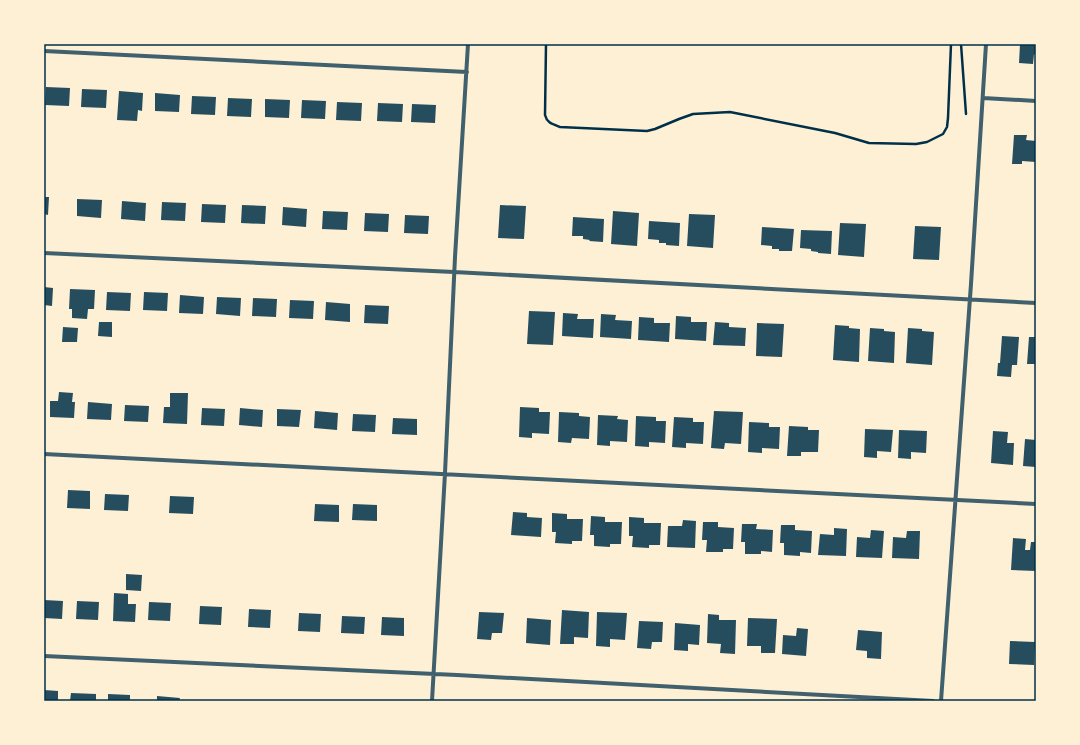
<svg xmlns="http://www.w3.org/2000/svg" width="1080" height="745" viewBox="0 0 1080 745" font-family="Roboto,sans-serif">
	<rect width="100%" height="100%" fill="#fdf0d5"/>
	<path fill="#264d5e" d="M 1020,44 L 1036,44 L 1036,55 L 1034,54 L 1033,64 L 1019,63 Z
		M 46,87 L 70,88 L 69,106 L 45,105 Z
		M 82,89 L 107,90 L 106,108 L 81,107 Z
		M 119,91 L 143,93 L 142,111 L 138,110 L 137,121 L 117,120 Z
		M 155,93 L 180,95 L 179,112 L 155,111 Z
		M 192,96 L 216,97 L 215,115 L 191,114 Z
		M 228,98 L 252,99 L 251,117 L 227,116 Z
		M 265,99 L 290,100 L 289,118 L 265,117 Z
		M 302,100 L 326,101 L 325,119 L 301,118 Z
		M 337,102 L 362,103 L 361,121 L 336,120 Z
		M 378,103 L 403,104 L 402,122 L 377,121 Z
		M 412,104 L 436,105 L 435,123 L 411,122 Z
		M 1014,135 L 1027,135 L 1026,140 L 1036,141 L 1036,162 L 1022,161 L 1022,164 L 1012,164 Z
		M 44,197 L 49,197 L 48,215 L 44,214 Z
		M 77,199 L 102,200 L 101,218 L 77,216 Z
		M 122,201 L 146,203 L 145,221 L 121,219 Z
		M 162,202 L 186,203 L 185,221 L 161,220 Z
		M 202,204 L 226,205 L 225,223 L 201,222 Z
		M 242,205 L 266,206 L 265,224 L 241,223 Z
		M 500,205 L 526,206 L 524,239 L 498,238 Z
		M 283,207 L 307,209 L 306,227 L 282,225 Z
		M 323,211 L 348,212 L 347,230 L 322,229 Z
		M 613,211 L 639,213 L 637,246 L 611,244 Z
		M 365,213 L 389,214 L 388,232 L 364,231 Z
		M 689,214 L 715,215 L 713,248 L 687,246 Z
		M 405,215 L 429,216 L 428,234 L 404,233 Z
		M 573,217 L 604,219 L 603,242 L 589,241 L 590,240 L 583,239 L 583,236 L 572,236 Z
		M 649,221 L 680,223 L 679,246 L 666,245 L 666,243 L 659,243 L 659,240 L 648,239 Z
		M 840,223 L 866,224 L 864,257 L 838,255 Z
		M 915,226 L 941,227 L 939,260 L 913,259 Z
		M 762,227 L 794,229 L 792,251 L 779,251 L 779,249 L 772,249 L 772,246 L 761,245 Z
		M 801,230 L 832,231 L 831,254 L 818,253 L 818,252 L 811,251 L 811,249 L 800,248 Z
		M 44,287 L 53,288 L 52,306 L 44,305 Z
		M 70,289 L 95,290 L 94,309 L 88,309 L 87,319 L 72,318 L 72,309 L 69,309 Z
		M 107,292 L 131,293 L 130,311 L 106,310 Z
		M 144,292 L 168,293 L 167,311 L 143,310 Z
		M 180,295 L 204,297 L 203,314 L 179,313 Z
		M 217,297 L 241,298 L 240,316 L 216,314 Z
		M 253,298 L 277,299 L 276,317 L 252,316 Z
		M 290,300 L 314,301 L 313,319 L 289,318 Z
		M 326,302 L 350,304 L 350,322 L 325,320 Z
		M 365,305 L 389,306 L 388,324 L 364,323 Z
		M 529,311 L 555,312 L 553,345 L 527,344 Z
		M 563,313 L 578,314 L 577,319 L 594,319 L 593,338 L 562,336 Z
		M 601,314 L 616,315 L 615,320 L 632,321 L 631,339 L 600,337 Z
		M 676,316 L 691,317 L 691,322 L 707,322 L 706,341 L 675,339 Z
		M 639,317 L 654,318 L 654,323 L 670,323 L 669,342 L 638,340 Z
		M 99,322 L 112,322 L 112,337 L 98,336 Z
		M 715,322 L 729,323 L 729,327 L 746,328 L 745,346 L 713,345 Z
		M 757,323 L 784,324 L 782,357 L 756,356 Z
		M 835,325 L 849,326 L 849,328 L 860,329 L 859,362 L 833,360 Z
		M 63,327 L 78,328 L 77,342 L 62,342 Z
		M 870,328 L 884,329 L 884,331 L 895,332 L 894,363 L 868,361 Z
		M 908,328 L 922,329 L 922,331 L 934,332 L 932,365 L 906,363 Z
		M 1002,336 L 1019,337 L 1017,365 L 1012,365 L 1011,377 L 997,376 L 998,363 L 1000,363 Z
		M 1029,337 L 1036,337 L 1036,364 L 1027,364 Z
		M 59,392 L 73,393 L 72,402 L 75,402 L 74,418 L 50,417 L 50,401 L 58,401 Z
		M 170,393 L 188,393 L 187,424 L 163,423 L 164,407 L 170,407 Z
		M 88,402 L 112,404 L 111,420 L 87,419 Z
		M 125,405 L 149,406 L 148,422 L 124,421 Z
		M 520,407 L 539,408 L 539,412 L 550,412 L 549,434 L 532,433 L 532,438 L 519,437 Z
		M 202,408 L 225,409 L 224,426 L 201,425 Z
		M 240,408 L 263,410 L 262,427 L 239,425 Z
		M 277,409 L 301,410 L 299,427 L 277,426 Z
		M 315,411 L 338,413 L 337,430 L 314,428 Z
		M 714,411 L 743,412 L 741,444 L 725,443 L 724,449 L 711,448 Z
		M 559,412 L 579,413 L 579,416 L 590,417 L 589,439 L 572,438 L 571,443 L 558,442 Z
		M 353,414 L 376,415 L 375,432 L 352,431 Z
		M 598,415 L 618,416 L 617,419 L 628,420 L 627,442 L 610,441 L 610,446 L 597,445 Z
		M 636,416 L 656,417 L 656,421 L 666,421 L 665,443 L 649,442 L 649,447 L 635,446 Z
		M 674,417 L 693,418 L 693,422 L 704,422 L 703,444 L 686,443 L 686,448 L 672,447 Z
		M 393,418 L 417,419 L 417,435 L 392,434 Z
		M 749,422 L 769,423 L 769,427 L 780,427 L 779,449 L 762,448 L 762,453 L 748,452 Z
		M 789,426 L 808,427 L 808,430 L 819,430 L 818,452 L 801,452 L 801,456 L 787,456 Z
		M 865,429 L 893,430 L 891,452 L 877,451 L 877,458 L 864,457 Z
		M 899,430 L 927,431 L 926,453 L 911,452 L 911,459 L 898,458 Z
		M 993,431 L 1008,432 L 1007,443 L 1014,443 L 1013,465 L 991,463 Z
		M 1025,439 L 1036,440 L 1036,467 L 1023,466 Z
		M 68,490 L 90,491 L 90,509 L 67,508 Z
		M 105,494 L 129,495 L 128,511 L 104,510 Z
		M 170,496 L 194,497 L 193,514 L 169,513 Z
		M 315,504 L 339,505 L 339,522 L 314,521 Z
		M 353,504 L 377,505 L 377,521 L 352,520 Z
		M 513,512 L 527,513 L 527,517 L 542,518 L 541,537 L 511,535 Z
		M 552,513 L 567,514 L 567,519 L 583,519 L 582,541 L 572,541 L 572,544 L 555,543 L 556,532 L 552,532 Z
		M 591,516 L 605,517 L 605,522 L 622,522 L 621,544 L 610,544 L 610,547 L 594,546 L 594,535 L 590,535 Z
		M 629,517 L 644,518 L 644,523 L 661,523 L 660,545 L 649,545 L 649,548 L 632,547 L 633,536 L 629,536 Z
		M 683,520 L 696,521 L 695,548 L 667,547 L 668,526 L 682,526 Z
		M 703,522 L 718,522 L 718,527 L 734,528 L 733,549 L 723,549 L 723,552 L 706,552 L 707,540 L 702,540 Z
		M 742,524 L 757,524 L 756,529 L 773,530 L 772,552 L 761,551 L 761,554 L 745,554 L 745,542 L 741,542 Z
		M 781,525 L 795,525 L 795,530 L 812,531 L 811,553 L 800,552 L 800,556 L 784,555 L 784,543 L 780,543 Z
		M 834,528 L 847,529 L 846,556 L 818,555 L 820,534 L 834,535 Z
		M 871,530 L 884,531 L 882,558 L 856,557 L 857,537 L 870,538 Z
		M 907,531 L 920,531 L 919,559 L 892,558 L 893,537 L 906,538 Z
		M 1013,538 L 1026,539 L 1025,550 L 1030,550 L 1031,542 L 1036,542 L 1036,571 L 1011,570 Z
		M 126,574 L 142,575 L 141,591 L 126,590 Z
		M 114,593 L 128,594 L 128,604 L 136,604 L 135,622 L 113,621 Z
		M 44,600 L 63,601 L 62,619 L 44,618 Z
		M 77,601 L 99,602 L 98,620 L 76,619 Z
		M 149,602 L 171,603 L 170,621 L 148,620 Z
		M 200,606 L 222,607 L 221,625 L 199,624 Z
		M 249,609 L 271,610 L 270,628 L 248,627 Z
		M 562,610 L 589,612 L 588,638 L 574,637 L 574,644 L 560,644 Z
		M 479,612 L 504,613 L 502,633 L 492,633 L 491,640 L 477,639 Z
		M 597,612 L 627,613 L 625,640 L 610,639 L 610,647 L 596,646 Z
		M 299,613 L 321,614 L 320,632 L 298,631 Z
		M 708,614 L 719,615 L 719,620 L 736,620 L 735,654 L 720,653 L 721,644 L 707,643 Z
		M 342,616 L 365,617 L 364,634 L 341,633 Z
		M 382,617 L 404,618 L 404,636 L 381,635 Z
		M 527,618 L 551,620 L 550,645 L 526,643 Z
		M 748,618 L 777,619 L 775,653 L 761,653 L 761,646 L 747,646 Z
		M 639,621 L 663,622 L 662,642 L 652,642 L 651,649 L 637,648 Z
		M 675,623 L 700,625 L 699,645 L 688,644 L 688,651 L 674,650 Z
		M 797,628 L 808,629 L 806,656 L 782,654 L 783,635 L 796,636 Z
		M 858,630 L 882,632 L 881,659 L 867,658 L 867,651 L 856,650 Z
		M 1010,641 L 1035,642 L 1034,665 L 1009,664 Z
		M 44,690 L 58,691 L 58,701 L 44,701 Z
		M 71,693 L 96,694 L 96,701 L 70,701 Z
		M 108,694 L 130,695 L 130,701 L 108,701 Z
		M 157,696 L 180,698 L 179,701 L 157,701 Z"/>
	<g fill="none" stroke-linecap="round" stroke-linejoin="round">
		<path stroke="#003049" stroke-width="2.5" d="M 546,44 L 545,115 C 547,123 552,124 560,127 L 647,131 L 655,129 L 679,119 L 693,114 L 730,112 L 835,133 L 869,143 L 916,144 L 927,142 L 943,134 L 947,127 L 948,118 L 951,44
			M 961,44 L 966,114"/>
		<path stroke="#3f606c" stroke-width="4" d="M 44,51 L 467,72
			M 983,98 L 1036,101
			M 44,253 L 454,272 L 1036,303
			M 44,454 L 1036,504
			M 44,656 L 457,675 L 933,701
			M 432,701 L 445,473 L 455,257 L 468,44
			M 941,701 L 971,284 L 986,44"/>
	</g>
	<rect width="1080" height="745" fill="none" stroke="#fdf0d5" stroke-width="90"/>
	<rect x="45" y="45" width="990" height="655" fill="none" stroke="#003049" stroke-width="1.5"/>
</svg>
